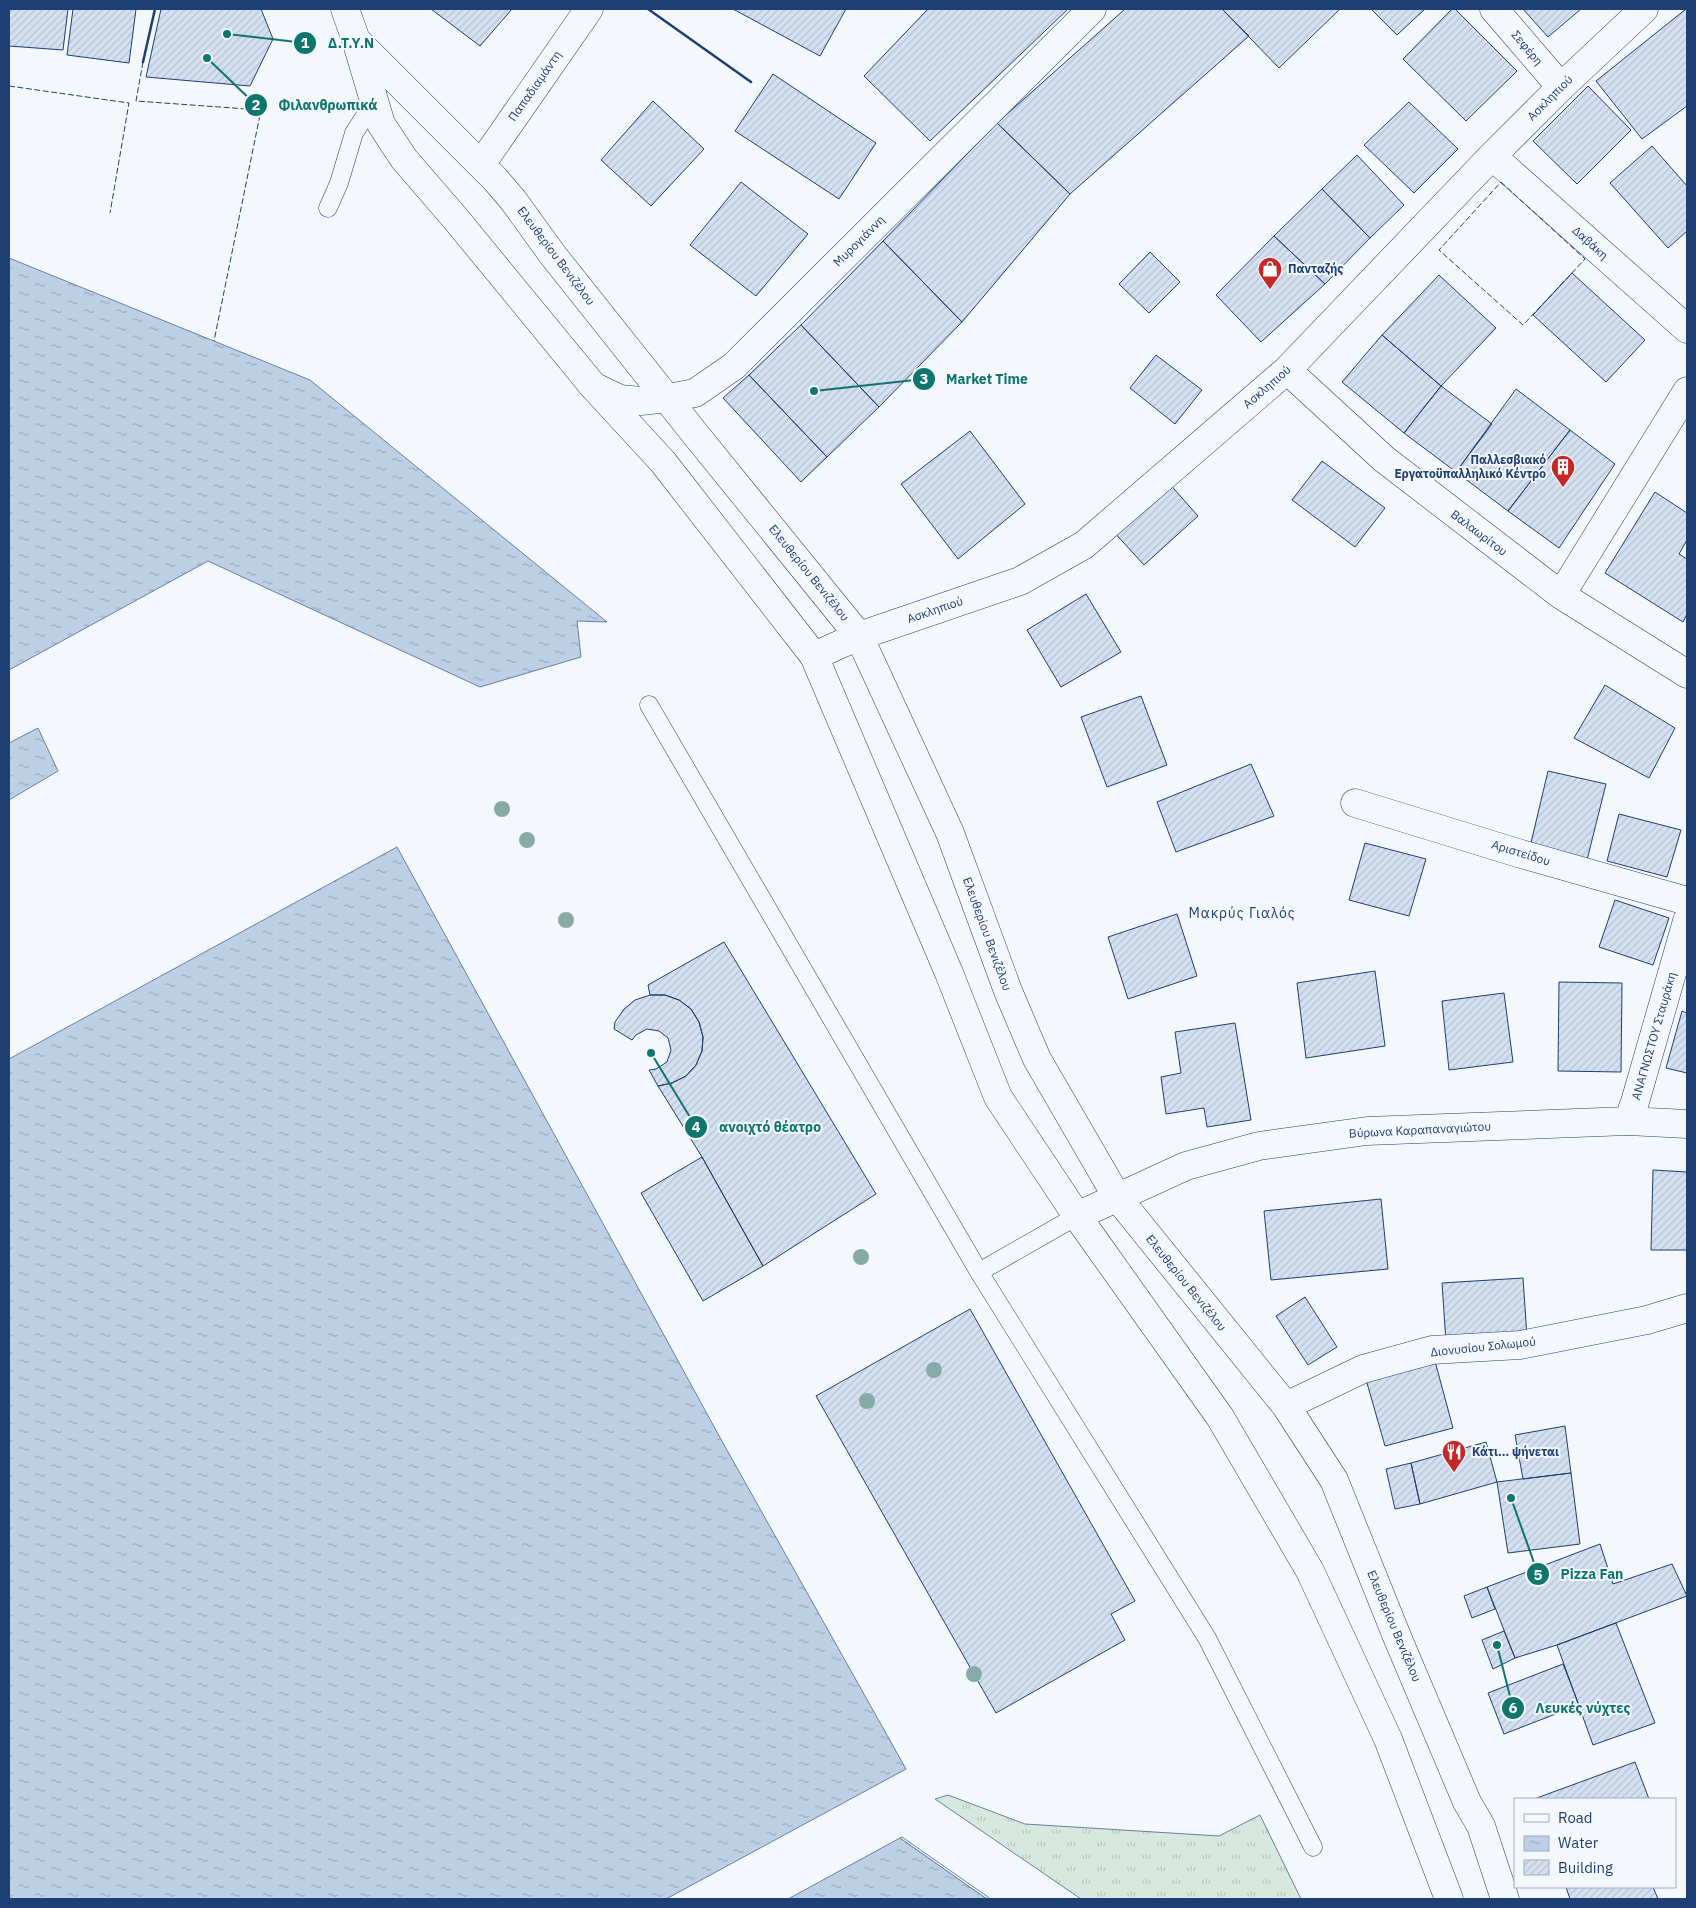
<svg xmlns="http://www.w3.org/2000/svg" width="1696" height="1908" viewBox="0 0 1696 1908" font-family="'IBM Plex Sans',sans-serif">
	<defs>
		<pattern id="grass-tufts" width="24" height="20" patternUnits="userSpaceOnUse" patternTransform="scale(1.25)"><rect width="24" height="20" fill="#d7e8df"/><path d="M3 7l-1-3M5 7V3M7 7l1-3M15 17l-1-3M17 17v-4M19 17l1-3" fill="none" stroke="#b8c8c3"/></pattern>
		<pattern id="water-ripples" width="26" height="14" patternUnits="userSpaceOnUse" patternTransform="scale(1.25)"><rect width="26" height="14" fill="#bed0e5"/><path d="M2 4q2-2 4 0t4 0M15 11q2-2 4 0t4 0" fill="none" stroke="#9aaabe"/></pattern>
		<pattern id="building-hatch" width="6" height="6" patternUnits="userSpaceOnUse" patternTransform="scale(1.25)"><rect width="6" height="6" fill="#d5e0f0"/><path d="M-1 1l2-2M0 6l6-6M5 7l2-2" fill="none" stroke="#b6c1d1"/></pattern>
	</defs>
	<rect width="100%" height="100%" fill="#f4f7fb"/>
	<path fill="url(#grass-tufts)" stroke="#687fa3" d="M 948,1795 L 1025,1824 L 1219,1836 L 1260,1815 L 1301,1899 L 1081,1899 L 935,1799 Z"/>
	<path fill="url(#water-ripples)" stroke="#687fa3" d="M 9,258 L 310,380 L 607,622 L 577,621 L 581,657 L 480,687 L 208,561 L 9,670 Z
		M 38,728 L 58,771 L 9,800 L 9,743 Z
		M 397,847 L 723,1443 L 906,1769 L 666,1899 L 9,1899 L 9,1059 Z
		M 900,1838 L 987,1899 L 788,1899 Z"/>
	<path fill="#f4f7fb" stroke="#687fa3" d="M 902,1837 L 988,1897 L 989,1899 L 987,1899 L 900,1838 Z"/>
	<path fill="url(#building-hatch)" stroke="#1d3f73" d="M 9,9 L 68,9 L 63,50 L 9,46 Z
		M 73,9 L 136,9 L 129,63 L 67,55 Z
		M 161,9 L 261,9 L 273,39 L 250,86 L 146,77 Z
		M 431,9 L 512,9 L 480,46 Z
		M 733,9 L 846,9 L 820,56 Z
		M 928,9 L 1068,9 L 930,141 L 864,76 Z
		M 1125,9 L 1222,9 L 1249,36 L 1070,194 L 997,123 Z
		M 1222,9 L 1340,9 L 1279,68 Z
		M 1371,9 L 1425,9 L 1397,35 Z
		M 1452,9 L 1455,9 L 1517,71 L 1466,121 L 1403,59 Z
		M 1523,9 L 1581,9 L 1548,37 Z
		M 1686,9 L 1687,9 L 1687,106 L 1642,139 L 1596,81 Z
		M 773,74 L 876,143 L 839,199 L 735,131 Z
		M 1588,86 L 1631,130 L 1577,184 L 1533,141 Z
		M 653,101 L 704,149 L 651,206 L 601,160 Z
		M 1409,102 L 1458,149 L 1414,193 L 1364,145 Z
		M 997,123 L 1070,194 L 962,322 L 883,241 Z
		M 1652,146 L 1687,186 L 1687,231 L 1668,248 L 1610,183 Z
		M 1357,155 L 1404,205 L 1370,238 L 1322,189 Z
		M 741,182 L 808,234 L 756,296 L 690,245 Z
		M 1322,189 L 1370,238 L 1325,284 L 1274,236 Z
		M 1274,236 L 1325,284 L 1261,342 L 1216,295 Z
		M 883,241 L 962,322 L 879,407 L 801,325 Z
		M 1150,252 L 1180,282 L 1149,313 L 1119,284 Z
		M 1572,273 L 1645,340 L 1606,382 L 1533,315 Z
		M 1439,275 L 1496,328 L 1441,386 L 1382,335 Z
		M 801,325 L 879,407 L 827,457 L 749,375 Z
		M 1382,335 L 1441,386 L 1404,433 L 1342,382 Z
		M 1156,355 L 1202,390 L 1175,424 L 1130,388 Z
		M 749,375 L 827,457 L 801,482 L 723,398 Z
		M 1441,386 L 1492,424 L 1456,472 L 1404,433 Z
		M 1516,389 L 1570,430 L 1508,511 L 1456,472 Z
		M 1570,430 L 1615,464 L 1559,548 L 1508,511 Z
		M 970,431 L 1025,504 L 958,559 L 901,484 Z
		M 1322,461 L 1385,508 L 1355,547 L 1292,500 Z
		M 1167,481 L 1198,516 L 1144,565 L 1112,530 Z
		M 1655,492 L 1687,513 L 1687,540 L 1679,554 L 1687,559 L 1687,614 L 1683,622 L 1605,573 Z
		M 1086,594 L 1121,652 L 1061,687 L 1027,630 Z
		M 1605,685 L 1675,728 L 1649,778 L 1574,738 Z
		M 1141,696 L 1167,765 L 1107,787 L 1081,717 Z
		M 1251,764 L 1274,816 L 1176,852 L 1157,802 Z
		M 1548,771 L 1606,784 L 1587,860 L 1530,847 Z
		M 1619,814 L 1681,830 L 1667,877 L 1607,861 Z
		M 1365,843 L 1426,859 L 1409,916 L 1349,900 Z
		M 1615,900 L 1669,918 L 1653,965 L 1599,947 Z
		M 1177,914 L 1197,976 L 1128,999 L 1108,937 Z
		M 724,942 L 876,1194 L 763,1266 L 702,1157 L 658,1086 L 672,1083 L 686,1076 L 696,1065 L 702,1051 L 703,1037 L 699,1022 L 691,1009 L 679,1000 L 665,995 L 650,995 L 648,985 Z
		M 1375,971 L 1385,1046 L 1306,1058 L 1297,983 Z
		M 1559,982 L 1622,983 L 1621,1072 L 1558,1071 Z
		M 1504,993 L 1513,1062 L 1449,1070 L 1442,1001 Z
		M 650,995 L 665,995 L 679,1000 L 691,1009 L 699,1022 L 703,1037 L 702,1051 L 696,1065 L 686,1076 L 672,1083 L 658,1086 L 649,1070 L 656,1069 L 667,1062 L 671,1050 L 668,1038 L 659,1031 L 647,1029 L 636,1035 L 632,1040 L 614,1029 L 615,1022 L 624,1009 L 635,1000 Z
		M 1682,1011 L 1687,1013 L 1687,1073 L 1666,1068 Z
		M 1235,1023 L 1251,1120 L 1207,1127 L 1204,1108 L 1166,1114 L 1161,1077 L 1181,1073 L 1175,1032 Z
		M 702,1157 L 763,1266 L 703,1301 L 641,1193 Z
		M 1653,1170 L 1687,1172 L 1687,1250 L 1651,1250 Z
		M 1381,1199 L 1388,1269 L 1271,1280 L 1264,1211 Z
		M 1523,1278 L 1527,1337 L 1446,1342 L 1442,1283 Z
		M 1305,1297 L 1337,1347 L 1308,1365 L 1276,1316 Z
		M 970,1309 L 1135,1601 L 1111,1614 L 1125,1640 L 996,1713 L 816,1396 Z
		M 1432,1350 L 1453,1428 L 1385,1446 L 1363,1369 Z
		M 1565,1426 L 1571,1473 L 1523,1479 L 1515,1435 Z
		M 1486,1442 L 1497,1482 L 1420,1504 L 1411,1463 Z
		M 1411,1463 L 1420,1504 L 1395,1509 L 1386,1469 Z
		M 1571,1473 L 1580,1544 L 1508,1553 L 1497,1482 Z
		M 1600,1544 L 1613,1584 L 1672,1564 L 1687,1596 L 1557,1645 L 1515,1658 L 1487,1587 Z
		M 1487,1587 L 1495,1609 L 1472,1618 L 1464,1596 Z
		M 1616,1623 L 1655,1723 L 1593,1745 L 1557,1645 Z
		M 1504,1631 L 1515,1658 L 1493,1669 L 1482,1640 Z
		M 1563,1664 L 1579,1705 L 1504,1734 L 1488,1693 Z
		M 1635,1762 L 1649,1799 L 1534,1799 Z
		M 1566,1887 L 1653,1887 L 1658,1899 L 1570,1899 Z"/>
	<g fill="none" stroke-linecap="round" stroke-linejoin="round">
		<defs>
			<path id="service" d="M 328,208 L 339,183 L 354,133 L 374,102
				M 649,705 L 979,1272 L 1077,1216
				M 979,1272 L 1207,1638 L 1313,1847"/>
			<path id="minor" d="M 1494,9 L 1561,87
				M 1492,156 L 1687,329
				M 482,163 L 589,9
				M 1287,370 L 1384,459 L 1561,595 L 1687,674
				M 593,386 L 620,399 L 641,401 L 668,398 L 695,393 L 734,366 L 1092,9
				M 1561,595 L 1687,391
				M 814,656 L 859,636 L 1020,581 L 1084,545 L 1287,370 L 1492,156 L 1561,87 L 1644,9
				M 1355,803 L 1518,853 L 1687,901
				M 1628,1121 L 1635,1102 L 1687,921
				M 1077,1216 L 1186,1166 L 1259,1146 L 1367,1131 L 1628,1121 L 1687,1124
				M 1286,1406 L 1363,1369 L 1432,1350 L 1520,1345 L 1647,1320 L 1687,1308"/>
			<path id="primary" d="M 345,9 L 356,40 L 381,124 L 404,159 L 455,218 L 593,386 L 663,462 L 814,656 L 949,973 L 998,1097 L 1077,1216 L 1220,1417 L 1310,1571 L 1388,1739 L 1449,1899
				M 356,40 L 495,179 L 513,200 L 552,254 L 696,435 L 859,636 L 950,833 L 1008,991 L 1037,1059 L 1117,1197 L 1286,1406 L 1334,1480 L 1398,1639 L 1467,1802 L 1481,1826 L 1505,1899"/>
		</defs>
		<use href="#service" stroke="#1d3f73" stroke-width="19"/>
		<use href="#minor" stroke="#1d3f73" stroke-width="29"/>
		<use href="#primary" stroke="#1d3f73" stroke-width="29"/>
		<use href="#service" stroke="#f4f7fb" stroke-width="18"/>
		<use href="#minor" stroke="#f4f7fb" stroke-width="28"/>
		<use href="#primary" stroke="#f4f7fb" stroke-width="28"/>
		<path stroke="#1d3f73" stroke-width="1" stroke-dasharray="6 2.5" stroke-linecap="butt" d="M 143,62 L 136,101 L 261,110 L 214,341
			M 9,86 L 129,103 L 110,213
			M 1501,182 L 1585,259 L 1523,325 L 1439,250 Z"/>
		<path stroke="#1d3f73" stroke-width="2.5" d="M 648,9 L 751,82
			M 143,62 L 155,9"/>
	</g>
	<g fill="#86aba6">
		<circle cx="502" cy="809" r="8"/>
		<circle cx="527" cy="840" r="8"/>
		<circle cx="566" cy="920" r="8"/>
		<circle cx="861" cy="1257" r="8"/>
		<circle cx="934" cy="1370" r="8"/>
		<circle cx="867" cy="1401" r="8"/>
		<circle cx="974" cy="1674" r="8"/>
	</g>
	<defs>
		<symbol id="shop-pin" viewBox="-11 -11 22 30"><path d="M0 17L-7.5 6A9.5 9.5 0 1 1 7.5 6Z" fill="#c62828" stroke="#f4f7fb"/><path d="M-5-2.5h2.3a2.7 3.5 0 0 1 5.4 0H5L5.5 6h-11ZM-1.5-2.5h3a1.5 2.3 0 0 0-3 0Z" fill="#fff"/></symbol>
		<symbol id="building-pin" viewBox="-11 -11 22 30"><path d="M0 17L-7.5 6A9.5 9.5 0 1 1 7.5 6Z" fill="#c62828" stroke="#f4f7fb"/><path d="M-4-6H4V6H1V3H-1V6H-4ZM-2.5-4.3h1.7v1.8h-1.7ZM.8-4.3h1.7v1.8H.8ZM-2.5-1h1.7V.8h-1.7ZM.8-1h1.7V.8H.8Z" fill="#fff"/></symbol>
		<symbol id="restaurant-pin" viewBox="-11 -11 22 30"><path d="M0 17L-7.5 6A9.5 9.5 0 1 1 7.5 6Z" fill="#c62828" stroke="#f4f7fb"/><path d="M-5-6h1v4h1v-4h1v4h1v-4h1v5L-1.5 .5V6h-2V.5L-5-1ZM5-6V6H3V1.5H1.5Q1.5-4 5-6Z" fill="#fff"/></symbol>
	</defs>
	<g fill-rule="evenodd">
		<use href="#shop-pin" x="1256" y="255" width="28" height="38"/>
		<use href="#building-pin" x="1549" y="453" width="28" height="38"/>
		<use href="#restaurant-pin" x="1440" y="1438" width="28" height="38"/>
	</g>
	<g text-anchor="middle" stroke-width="4" stroke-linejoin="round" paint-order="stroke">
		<g font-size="12" fill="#1d3f73" stroke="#f4f7fb">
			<text transform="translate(1527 48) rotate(50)" y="4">Σεφέρη</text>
			<text transform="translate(535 86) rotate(-55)" y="4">Παπαδιαμάντη</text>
			<text transform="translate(1550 98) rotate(-45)" y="4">Ασκληπιού</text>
			<text transform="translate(859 241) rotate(-45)" y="4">Μυρογιάννη</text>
			<text transform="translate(1590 243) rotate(42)" y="4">Δαβάκη</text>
			<text transform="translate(556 256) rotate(53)" y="4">Ελευθερίου Βενιζέλου</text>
			<text transform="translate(1267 387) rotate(-41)" y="4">Ασκληπιού</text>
			<text transform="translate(1479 533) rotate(37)" y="4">Βαλαωρίτου</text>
			<text transform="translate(809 573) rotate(51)" y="4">Ελευθερίου Βενιζέλου</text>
			<text transform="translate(935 610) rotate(-19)" y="4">Ασκληπιού</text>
			<text transform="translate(1521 853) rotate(17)" y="4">Αριστείδου</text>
			<text transform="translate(987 934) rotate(70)" y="4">Ελευθερίου Βενιζέλου</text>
			<text transform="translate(1654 1036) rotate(-74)" y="4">ΑΝΑΓΝΩΣΤΟΥ Σταυράκη</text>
			<text transform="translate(1420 1130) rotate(-3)" y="4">Βύρωνα Καραπαναγιώτου</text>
			<text transform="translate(1186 1283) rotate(51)" y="4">Ελευθερίου Βενιζέλου</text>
			<text transform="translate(1483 1347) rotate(-6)" y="4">Διονυσίου Σολωμού</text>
			<text transform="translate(1394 1626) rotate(67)" y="4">Ελευθερίου Βενιζέλου</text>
		</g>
		<g font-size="12" font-weight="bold" fill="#1d3f73" stroke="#f4f7fb" text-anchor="start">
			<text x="1288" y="273">Πανταζής</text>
			<text x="1546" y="464" text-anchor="end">Παλλεσβιακό<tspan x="1546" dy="14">Εργατοϋπαλληλικό Κέντρο</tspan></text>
			<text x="1472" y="1456">Κάτι... ψήνεται</text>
		</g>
		<g font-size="14" letter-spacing="1" fill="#1d3f73" stroke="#f4f7fb">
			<text x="1242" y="918">Μακρύς Γιαλός</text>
		</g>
	</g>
	<path fill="none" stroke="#0f766e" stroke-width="2" d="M227 34L305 43M207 58L256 105M814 391L924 379M651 1053L696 1127M1511 1498L1538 1574M1497 1645L1513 1708"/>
	<g fill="#0f766e" stroke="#f4f7fb" stroke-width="2">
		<circle cx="227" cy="34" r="5"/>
		<circle cx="207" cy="58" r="5"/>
		<circle cx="814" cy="391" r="5"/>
		<circle cx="651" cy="1053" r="5"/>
		<circle cx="1511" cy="1498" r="5"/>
		<circle cx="1497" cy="1645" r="5"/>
		<circle cx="305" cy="43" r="12"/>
		<circle cx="256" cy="105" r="12"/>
		<circle cx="924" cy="379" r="12"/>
		<circle cx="696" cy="1127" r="12"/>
		<circle cx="1538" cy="1574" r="12"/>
		<circle cx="1513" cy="1708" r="12"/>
	</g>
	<g font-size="15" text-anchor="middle" font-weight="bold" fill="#fff">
		<text x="305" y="48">1</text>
		<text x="256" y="110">2</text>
		<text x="924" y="384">3</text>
		<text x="696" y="1132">4</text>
		<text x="1538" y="1580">5</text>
		<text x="1513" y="1713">6</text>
	</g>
	<g font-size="14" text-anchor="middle" font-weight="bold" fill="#0f766e" stroke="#f4f7fb" stroke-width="4" stroke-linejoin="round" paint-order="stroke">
		<text x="351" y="48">Δ.Τ.Υ.Ν</text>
		<text x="328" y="110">Φιλανθρωπικά</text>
		<text x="987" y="384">Market Time</text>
		<text x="770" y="1132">ανοιχτό θέατρο</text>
		<text x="1592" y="1579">Pizza Fan</text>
		<text x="1583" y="1713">Λευκές νύχτες</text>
	</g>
	<rect width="1696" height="1908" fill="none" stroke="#1d3f73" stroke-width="20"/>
	<rect x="1514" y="1798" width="162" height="90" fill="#f4f7fb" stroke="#9eadc5"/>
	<rect x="1524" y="1814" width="25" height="8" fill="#f4f7fb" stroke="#9eadc5"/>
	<text x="1558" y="1823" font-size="15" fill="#1d3f73">Road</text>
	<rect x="1524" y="1836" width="25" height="15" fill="url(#water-ripples)" stroke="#9eadc5"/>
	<text x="1558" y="1848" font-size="15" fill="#1d3f73">Water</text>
	<rect x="1524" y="1860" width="25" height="15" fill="url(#building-hatch)" stroke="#9eadc5"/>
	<text x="1558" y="1873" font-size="15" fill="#1d3f73">Building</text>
</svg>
